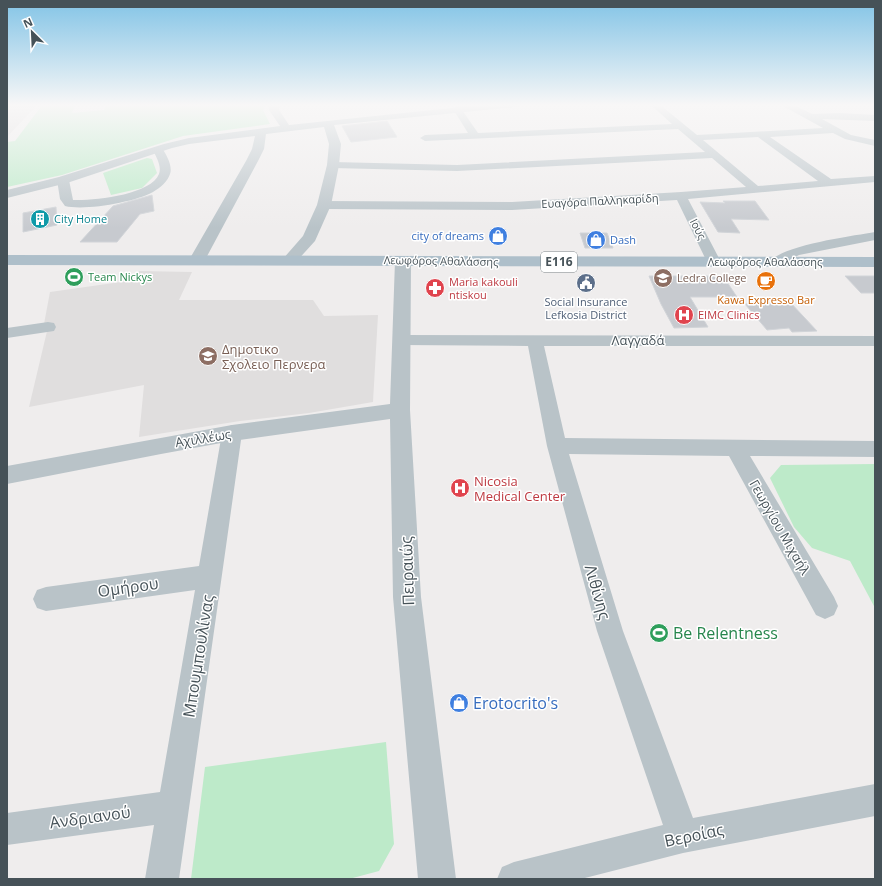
<svg xmlns="http://www.w3.org/2000/svg" width="882" height="886" viewBox="0 0 882 886" font-family="'Open Sans',sans-serif">
	<rect width="100%" height="100%" fill="#efeded"/>
	<path fill="#e0dede" d="M 7,104 L 38,104 L 7,137 Z
		M 139,271 L 192,272 L 179,300 L 313,300 L 324,316 L 378,315 L 373,402 L 309,413 L 240,421 L 139,437 L 144,385 L 29,407 L 48,327 L 44,324 L 50,292 L 135,280 Z"/>
	<path fill="#bdeac9" d="M 43,104 L 75,104 L 72,113 L 104,110 L 106,104 L 265,104 L 263,110 L 270,124 L 183,136 L 62,175 L 7,187 L 7,142 L 15,141 Z
		M 147,158 L 152,159 L 157,173 L 142,188 L 111,195 L 103,173 Z
		M 875,464 L 875,608 L 850,561 L 812,548 L 794,527 L 770,478 L 781,465 Z
		M 386,742 L 394,844 L 379,871 L 349,879 L 191,879 L 205,767 Z"/>
	<path fill="#c7cacf" stroke="#d1d4d8" d="M 387,121 L 397,137 L 351,142 L 342,126 Z
		M 152,195 L 154,211 L 140,214 L 117,242 L 80,242 L 113,206 Z
		M 723,201 L 755,201 L 769,220 L 731,219 L 740,233 L 718,232 L 700,202 L 725,203 Z
		M 56,207 L 57,225 L 23,232 L 23,213 Z
		M 580,233 L 607,233 L 613,248 L 585,248 Z
		M 649,276 L 723,276 L 737,297 L 690,297 L 708,327 L 674,328 L 661,304 Z
		M 845,276 L 875,276 L 875,293 L 861,293 Z
		M 789,301 L 817,331 L 792,332 L 789,328 L 767,330 L 745,304 Z"/>
	<g fill="none" stroke-linecap="round" stroke-linejoin="round">
		<path fill="#b9c3c8" fill-rule="evenodd" d="M 650,104 L 659,104 L 697,135 L 823,128 L 783,106 L 782,104 L 792,104 L 812,114 L 840,113 L 875,115 L 875,121 L 822,119 L 851,135 L 875,140 L 875,146 L 845,139 L 833,133 L 770,137 L 831,179 L 875,176 L 875,182 L 688,199 L 721,262 L 719,265 L 714,266 L 709,265 L 707,262 L 677,200 L 512,210 L 324,209 L 320,208 L 318,205 L 320,202 L 324,201 L 512,202 L 681,192 L 746,187 L 712,158 L 457,171 L 333,168 L 328,165 L 333,162 L 457,165 L 705,152 L 678,129 L 425,141 L 420,138 L 425,135 L 468,133 L 453,109 L 457,106 L 460,107 L 478,133 L 672,124 ZM 758,137 L 818,181 L 758,186 L 703,140 Z
			M 158,147 L 162,148 C 166,154 173,166 170,174 C 168,181 160,188 153,192 C 135,202 85,211 65,206 L 60,199 L 57,180 L 63,177 L 69,180 L 73,200 C 92,201 151,195 159,174 C 162,166 156,157 153,150 Z
			M 875,232 L 875,240 L 799,255 L 777,266 L 772,265 L 770,262 C 782,245 853,236 875,232 Z
			M 48,322 L 54,323 L 56,327 L 54,331 L 7,338 L 7,328 Z
			M 401,335 L 875,336 L 875,346 L 544,346 L 565,438 L 875,441 L 875,457 L 750,456 L 834,597 L 838,606 L 834,615 L 825,619 L 816,615 L 729,456 L 569,454 L 623,631 L 693,818 L 875,784 L 875,816 L 683,853 L 581,879 L 497,879 L 502,867 L 514,862 L 663,825 L 597,631 L 547,446 L 528,346 L 401,345 L 395,344 L 393,340 L 395,336 Z
			M 232,425 L 239,428 L 242,433 L 179,879 L 145,879 L 154,825 L 7,845 L 7,813 L 160,792 L 195,590 L 46,611 L 37,608 L 33,599 L 37,590 L 46,587 L 199,566 L 222,433 L 225,428 Z"/>
		<path fill="#b9c3c8" fill-rule="evenodd" d="M 270,104 L 280,104 L 279,110 L 289,125 L 490,104 L 520,104 L 515,107 L 334,125 L 341,144 L 339,165 L 331,205 L 315,241 L 295,263 L 290,265 L 285,263 L 282,260 L 303,236 L 317,205 L 327,165 L 329,144 L 324,127 L 266,134 L 264,149 L 258,161 L 205,260 L 202,263 L 197,265 L 192,263 L 189,260 L 246,161 L 252,149 L 255,136 L 189,144 L 172,148 L 67,183 L 7,198 L 7,190 L 59,177 L 164,144 L 189,138 L 280,126 L 269,110 Z
			M 403,256 L 408,258 L 411,261 L 410,410 L 421,597 L 456,879 L 418,879 L 393,597 L 390,419 L 232,441 L 161,454 L 7,484 L 7,466 L 232,425 L 390,404 L 395,261 L 398,258 Z"/>
		<path fill="#aebfca" fill-rule="evenodd" d="M 7,255 L 875,257 L 875,267 L 7,265 Z"/>
	</g>
	<linearGradient id="sky" x2="0" y2="1"><stop stop-color="#83c4e6"/><stop offset="0.46" stop-color="#f8f7f7"/><stop offset="1" stop-color="#f8f7f7" stop-opacity="0"/></linearGradient>
	<rect width="882" height="228" fill="url(#sky)"/>
	<defs>
		<symbol id="building-disc" viewBox="-11 -11 22 22"><circle r="9.5" fill="#0f9aa8" stroke="#fff"/><path d="M-4-6H4V6H1V3H-1V6H-4ZM-2.5-4.3h1.7v1.8h-1.7ZM.8-4.3h1.7v1.8H.8ZM-2.5-1h1.7V.8h-1.7ZM.8-1h1.7V.8H.8Z" fill="#fff"/></symbol>
		<symbol id="shop-disc" viewBox="-11 -11 22 22"><circle r="9.5" fill="#3f7fe0" stroke="#fff"/><path d="M-5-2.5h2.3a2.7 3.5 0 0 1 5.4 0H5L5.5 6h-11ZM-1.5-2.5h3a1.5 2.3 0 0 0-3 0Z" fill="#fff"/></symbol>
		<symbol id="stadium-disc" viewBox="-11 -11 22 22"><circle r="9.5" fill="#2e9e5b" stroke="#fff"/><path d="M0-5a6.5 5 0 1 0 0 10a6.5 5 0 1 0 0-10ZM-3.5-1.8h7v3.6h-7Z" fill="#fff"/></symbol>
		<symbol id="university-disc" viewBox="-11 -11 22 22"><circle r="9.5" fill="#8d6e63" stroke="#fff"/><path d="M0-5L7-2L0 1L-7-2ZM-4 1L0 2.5L4 1V4Q0 6-4 4Z" fill="#fff"/></symbol>
		<symbol id="cafe-disc" viewBox="-11 -11 22 22"><circle r="9.5" fill="#e8710a" stroke="#fff"/><path d="M-5.5-4.5H6V0H3Q3 3.5 0 3.5H-2.5Q-5.5 3.5-5.5 0ZM3-3.2v2h1.7v-2ZM-6 4.5H4V6H-6Z" fill="#fff"/></symbol>
		<symbol id="civic-disc" viewBox="-11 -11 22 22"><circle r="9.5" fill="#5c6f8a" stroke="#fff"/><path d="M-.6-6.5H3V-4.5H.6V-3L4-1V1h2V6H-6V1h2V-1L-.6-3ZM-1.2 2.5V6h2.4V2.5Z" fill="#fff"/></symbol>
		<symbol id="pharmacy-disc" viewBox="-11 -11 22 22"><circle r="9.5" fill="#e0444e" stroke="#fff"/><path d="M-2-6h4v4h4v4h-4v4h-4v-4h-4v-4h4Z" fill="#fff"/></symbol>
		<symbol id="hospital-disc" viewBox="-11 -11 22 22"><circle r="9.5" fill="#e0444e" stroke="#fff"/><path d="M-5-5h3v3.5h4V-5h3V5h-3V1.5h-4V5h-3Z" fill="#fff"/></symbol>
		<symbol id="school-disc" viewBox="-11 -11 22 22"><circle r="9.5" fill="#8d6e63" stroke="#fff"/><path d="M0-5L7-2L0 1L-7-2ZM-4 1L0 2.5L4 1V4Q0 6-4 4Z" fill="#fff"/></symbol>
	</defs>
	<g fill-rule="evenodd">
		<use href="#building-disc" x="29" y="208" width="22" height="22"/>
		<use href="#shop-disc" x="487" y="225" width="22" height="22"/>
		<use href="#shop-disc" x="585" y="229" width="22" height="22"/>
		<use href="#stadium-disc" x="63" y="266" width="22" height="22"/>
		<use href="#university-disc" x="652" y="267" width="22" height="22"/>
		<use href="#cafe-disc" x="755" y="270" width="22" height="22"/>
		<use href="#civic-disc" x="575" y="272" width="22" height="22"/>
		<use href="#pharmacy-disc" x="424" y="277" width="22" height="22"/>
		<use href="#hospital-disc" x="673" y="304" width="22" height="22"/>
		<use href="#school-disc" x="197" y="345" width="22" height="22"/>
		<use href="#hospital-disc" x="449" y="477" width="22" height="22"/>
		<use href="#stadium-disc" x="648" y="622" width="22" height="22"/>
		<use href="#shop-disc" x="448" y="692" width="22" height="22"/>
	</g>
	<g text-anchor="middle" stroke-width="3" stroke-linejoin="round" paint-order="stroke">
		<g font-size="11" fill="#465258" stroke="#fff">
			<text transform="translate(600 201) rotate(-3)" y="4">Ευαγόρα Παλληκαρίδη</text>
			<text transform="translate(698 229) rotate(63)" y="4">Ιούς</text>
			<text transform="translate(441 261) rotate(1)" y="4">Λεωφόρος Αθαλάσσης</text>
			<text x="765" y="266">Λεωφόρος Αθαλάσσης</text>
		</g>
		<g font-size="11" fill="#0d838f" stroke="#fff" text-anchor="start">
			<text x="54" y="223">City Home</text>
		</g>
		<g font-size="11" fill="#366cbe" stroke="#fff" text-anchor="end">
			<text x="484" y="240">city of dreams</text>
			<text x="610" y="244" text-anchor="start">Dash</text>
		</g>
		<g font-size="11" fill="#27864d" stroke="#fff" text-anchor="start">
			<text x="88" y="281">Team Nickys</text>
		</g>
		<g font-size="11" fill="#785e54" stroke="#fff" text-anchor="start">
			<text x="677" y="282">Ledra College</text>
		</g>
		<g font-size="11" fill="#be3a42" stroke="#fff" text-anchor="start">
			<text x="449" y="286">Maria kakouli<tspan x="449" dy="13">ntiskou</tspan></text>
			<text x="698" y="319">EIMC Clinics</text>
		</g>
		<g font-size="11" fill="#c56008" stroke="#fff">
			<text x="766" y="304">Kawa Expresso Bar</text>
		</g>
		<g font-size="11" fill="#4e5e75" stroke="#fff">
			<text x="586" y="306">Social Insurance<tspan x="586" dy="13">Lefkosia District</tspan></text>
		</g>
		<rect fill="#fff" stroke="#7e868a" stroke-width="1" x="541" y="252" width="36" height="20" rx="3"/>
		<g font-size="12" font-weight="bold" fill="#465258">
			<text x="559" y="266">E116</text>
		</g>
		<g font-size="13" fill="#465258" stroke="#fff">
			<text x="638" y="345">Λαγγαδά</text>
			<text transform="translate(203 438) rotate(-9)" y="5">Αχιλλέως</text>
			<text transform="translate(780 527) rotate(60)" y="5">Γεωργίου Μιχαήλ</text>
		</g>
		<g font-size="13" fill="#785e54" stroke="#fff" text-anchor="start">
			<text x="222" y="354">Δημοτικο<tspan x="222" dy="15">Σχολειο Περνερα</tspan></text>
		</g>
		<g font-size="13" fill="#be3a42" stroke="#fff" text-anchor="start">
			<text x="474" y="486">Nicosia<tspan x="474" dy="15">Medical Center</tspan></text>
		</g>
		<g font-size="16" fill="#465258" stroke="#fff">
			<text transform="translate(407 571) rotate(-92)" y="6">Πειραιώς</text>
			<text transform="translate(128 587) rotate(-8)" y="6">Ομήρου</text>
			<text transform="translate(598 592) rotate(74)" y="6">Λιθίνης</text>
			<text transform="translate(198 656) rotate(-81)" y="6">Μπουμπουλίνας</text>
			<text transform="translate(90 817) rotate(-8)" y="6">Ανδριανού</text>
			<text transform="translate(694 835) rotate(-12)" y="6">Βεροίας</text>
		</g>
		<g font-size="16" fill="#27864d" stroke="#fff" text-anchor="start">
			<text x="673" y="639">Be Relentness</text>
		</g>
		<g font-size="16" fill="#366cbe" stroke="#fff" text-anchor="start">
			<text x="473" y="709">Erotocrito's</text>
		</g>
	</g>
	<rect width="882" height="886" fill="none" stroke="#465258" stroke-width="16"/>
	<g transform="translate(32 32) rotate(336)" stroke="#ffffff" stroke-width="3" paint-order="stroke">
	<path d="M0-3L7 15L0 10L-7 15Z" fill="#465258"/>
	<text y="-6" font-size="11" font-weight="bold" text-anchor="middle" fill="#465258">N</text>
	</g>
</svg>
